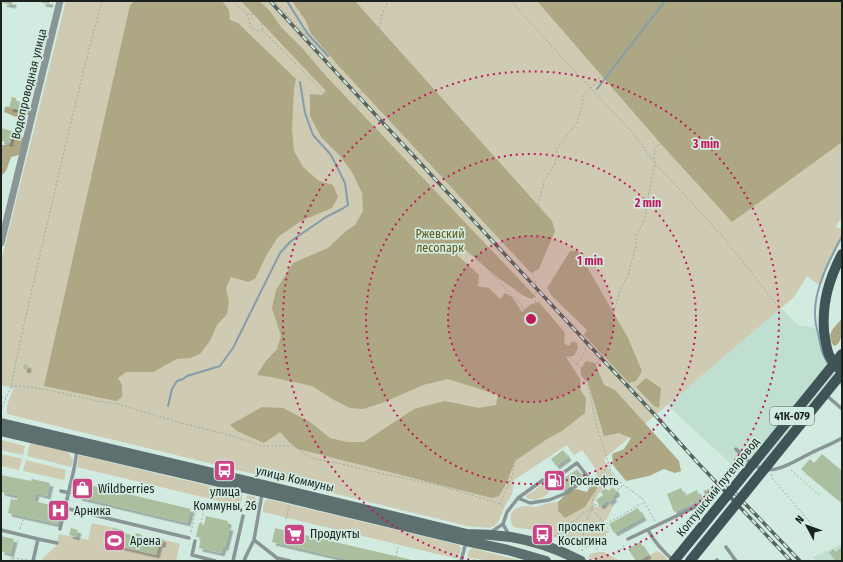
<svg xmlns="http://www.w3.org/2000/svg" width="843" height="562" viewBox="0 0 843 562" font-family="'Fira Sans Condensed',sans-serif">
	<defs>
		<filter id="shadow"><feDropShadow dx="3.5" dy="3.5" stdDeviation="0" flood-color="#0004"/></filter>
	</defs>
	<rect width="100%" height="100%" fill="#d2ebe0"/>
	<path fill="#bfdfd1" d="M 781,308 L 798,325 L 816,328 L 818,345 L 823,359 L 835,376 L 768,463 L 753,468 L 730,463 L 667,405 Z
		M 842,543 L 842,561 L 817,561 L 813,557 L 840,545 Z"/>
	<path fill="#cfcab2" d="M 66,1 L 842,1 L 842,217 L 836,226 L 842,230 L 842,239 L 828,266 L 821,285 L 818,284 L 807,276 L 794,297 L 604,459 L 606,464 L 616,480 L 599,493 L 593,503 L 596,507 L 614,504 L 607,519 L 602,523 L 607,532 L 598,544 L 586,548 L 568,541 L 545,534 L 528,529 L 516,528 L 512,525 C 508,513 513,507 526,506 C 529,506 532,507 536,507 C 539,506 542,505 545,504 C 549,503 554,502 558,502 L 558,511 L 565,518 L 597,484 L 594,482 L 597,475 L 595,468 L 582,450 L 574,455 L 567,445 L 514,480 L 512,494 L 506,504 L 498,522 L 494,526 L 489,528 L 467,526 L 418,514 L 7,414 C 6,405 10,396 14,388 L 1,385 L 1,261 Z
		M 1,440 L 25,446 L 23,455 L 1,450 Z
		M 30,443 L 68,452 L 73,460 L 71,467 L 27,456 Z
		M 1,454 L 22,459 L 19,470 L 1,466 Z
		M 79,455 L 243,494 L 240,506 L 77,467 Z
		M 26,460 L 66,470 L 64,480 L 23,471 Z
		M 542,484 C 547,483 550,486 550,491 C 545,498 535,502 527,498 L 526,495 L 534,491 Z
		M 247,495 L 255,497 L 258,503 L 257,510 L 244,507 Z
		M 267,499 L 459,545 L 461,549 L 458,559 L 263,512 C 263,507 263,502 267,499 Z
		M 92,523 L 123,530 L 123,533 L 135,536 L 136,533 L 142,535 L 141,537 L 152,540 L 153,537 L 180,544 L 176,561 L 42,561 L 43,558 L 56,546 L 59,534 L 88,540 Z
		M 472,548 L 522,561 L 489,561 L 467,557 L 469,551 Z
		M 657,551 L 661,553 L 669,561 L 639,561 Z
		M 599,552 L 604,552 L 620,561 L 597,561 L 588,557 L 590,554 Z"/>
	<path fill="#ada783" d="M 135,1 L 222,1 L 229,10 L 230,20 L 238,23 L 296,79 L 294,89 L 292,129 L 294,151 L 303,167 L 319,181 L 333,185 L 338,197 L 332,208 L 301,221 L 278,237 L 266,256 L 255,279 L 248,282 L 231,277 L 226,288 L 229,302 L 227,314 L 217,325 L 210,341 L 200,354 L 190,358 L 177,359 L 153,372 L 126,372 L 118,378 L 122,385 L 122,397 L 116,401 L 44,386 L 130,5 Z
		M 241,1 L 259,1 L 270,11 L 281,27 L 303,49 L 326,76 L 535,296 L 532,299 L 524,296 L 497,277 L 462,247 L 457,255 L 479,275 L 478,286 L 489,288 L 500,299 L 505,293 L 512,297 L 522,312 L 531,304 L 539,302 L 565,333 L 564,343 L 569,346 L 572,341 L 577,343 L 578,348 L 574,356 L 566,357 L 580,379 L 581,391 L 586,398 L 585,413 L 562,431 L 547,439 L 515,461 L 507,482 L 499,496 L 492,498 L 298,449 L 288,441 L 280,432 L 264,443 L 237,431 L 230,425 L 262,407 L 283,408 L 310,422 L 330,438 L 347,442 L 364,442 L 414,409 L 445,401 L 479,408 L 496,405 L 498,395 L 448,379 L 423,385 L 382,403 L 363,409 L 350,408 L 334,400 L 312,386 L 271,377 L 257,375 L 265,362 L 277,349 L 281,336 L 272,308 L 276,290 L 293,263 L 328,248 L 346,231 L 355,225 L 363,211 L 362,193 L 352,172 L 340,156 L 321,137 L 310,116 L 310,94 L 322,95 L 326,91 Z
		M 292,1 L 355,1 L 552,221 L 555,231 L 539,269 L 531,273 L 335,62 L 310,32 L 306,21 Z
		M 537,1 L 842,1 L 842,142 L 732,222 L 661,144 Z
		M 26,105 L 32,108 L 29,115 L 16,117 L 4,112 L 5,107 Z
		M 14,134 L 21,135 L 25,141 L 19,155 L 11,157 L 6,171 L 1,176 L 1,145 L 10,145 Z
		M 570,251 L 578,251 L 628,338 L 642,371 L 636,381 L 629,383 L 584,335 L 587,330 L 551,295 L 547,288 Z
		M 842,319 C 842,328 843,344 834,346 C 825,335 834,327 842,319 Z
		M 586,361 L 595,363 L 604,385 L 615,390 L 679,461 L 681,471 L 675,473 L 664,469 L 649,476 L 626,481 L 613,465 L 612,454 L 624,449 L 631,438 L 619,433 L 604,436 L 588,383 L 581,375 L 581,368 Z
		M 646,378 L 661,388 L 659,408 L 654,406 L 636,387 Z
		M 594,482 L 597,484 L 597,488 L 585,507 L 565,518 L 558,511 L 558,502 L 567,493 L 576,489 L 587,492 L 590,486 Z"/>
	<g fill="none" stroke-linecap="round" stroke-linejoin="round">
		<path stroke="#829dac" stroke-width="2" d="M 287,1 L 307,33 L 328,56
			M 597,89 L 665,1
			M 829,365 C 822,356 820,345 818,333 C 816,327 815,321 815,315 C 814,288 830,259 842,236
			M 839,380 L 842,385
			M 168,406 L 172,389 L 177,381 L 183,379 L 187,376 L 220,366 L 233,348 L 280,253 L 291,241 L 326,217 L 342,209 L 348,205 L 345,183 L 331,155 L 313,135 L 305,113 L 300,82"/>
	</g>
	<path fill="#abbf9f" filter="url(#shadow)" d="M 4,1 L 13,1 L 12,5 L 3,3 Z
		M 42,1 L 50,1 L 49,4 L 42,3 Z
		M 12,97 L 16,98 L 16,101 L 21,103 L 19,110 L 9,108 Z
		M 1,128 L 12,131 L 9,143 L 1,141 Z
		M 24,364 L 28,365 L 27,370 L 23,369 Z
		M 563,450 L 568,457 L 556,466 L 551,459 Z
		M 822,454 L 842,471 L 842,503 L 801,469 L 810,459 L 814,463 Z
		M 577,469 L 583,477 L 564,491 L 558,483 Z
		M 1,475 L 31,481 L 32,479 L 50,483 L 47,496 L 36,493 L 34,501 L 58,507 L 57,510 L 61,511 L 60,515 L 56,514 L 56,516 L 59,517 L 57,524 L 8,513 L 11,499 L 17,500 L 18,496 L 1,492 Z
		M 81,483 L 191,509 L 187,523 L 78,497 Z
		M 613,487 L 617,492 L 612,496 L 614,498 L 609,502 L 607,500 L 600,506 L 596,500 L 603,495 L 601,492 L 606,488 L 608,491 Z
		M 681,488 L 685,496 L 697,490 L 701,500 L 674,512 L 667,494 Z
		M 709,489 L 712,495 L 707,498 L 703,491 Z
		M 638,508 L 643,517 L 614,533 L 609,524 Z
		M 206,516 L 228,521 L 227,527 L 230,527 L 225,547 L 223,547 L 221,553 L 199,548 L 201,538 L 196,537 L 199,523 L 204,525 Z
		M 71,528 L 78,530 L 76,537 L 69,535 Z
		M 113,528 L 123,530 L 123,533 L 135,536 L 136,533 L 142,535 L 141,537 L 152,540 L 153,537 L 163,539 L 162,544 L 159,544 L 156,555 L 113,545 L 115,535 L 112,534 Z
		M 275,528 L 412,560 L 412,561 L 353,561 L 272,542 Z
		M 1,536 L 14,539 L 10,554 L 1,551 Z
		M 640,542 L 648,555 L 638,561 L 636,561 L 628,549 Z
		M 841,547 L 842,548 L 842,561 L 836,561 L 829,553 L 833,549 L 836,552 Z"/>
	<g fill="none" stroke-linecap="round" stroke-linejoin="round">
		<path stroke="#9aaea5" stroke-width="1" stroke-dasharray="2 2" stroke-linecap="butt" d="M 232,1 C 236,5 244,10 246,14 C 252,22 247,31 262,31
			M 266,1 L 260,16 L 263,31 L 300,68 L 580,368 L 589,389 L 597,428 L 611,471 L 623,485 L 642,498 L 655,521
			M 274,1 L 317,47 L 301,67
			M 511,1 L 577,74 L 631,131 L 655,163 L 725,239 L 776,304
			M 247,14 L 250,14 L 259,16
			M 353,124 L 359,98 L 373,57 L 382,15 L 388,1
			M 390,211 C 402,211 412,206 423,201
			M 535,318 L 536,283 L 530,265 L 529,226 L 538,206 L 544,181 L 555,164 L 557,148 L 576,124 L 582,108 L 583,96 L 595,84 L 659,1
			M 833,328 L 842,335
			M 577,364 L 582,357 L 588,344 L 611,316 L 615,310 L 620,290 L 628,275 L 636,245 L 636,236 L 644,221 L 646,213 L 648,197 L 655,163 L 654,153 L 656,146 L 661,144 L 702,1
			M 586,381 L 601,357 L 606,345 L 607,337 L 611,324 L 611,317
			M 11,387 L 22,386 L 43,389 L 98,401 L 118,404 L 137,410 L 181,423 L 230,435 L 262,446 L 292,446 L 314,459 L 333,462 L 384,474 L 438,485 L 494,502 L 500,504 L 503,508
			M 1,398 L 6,396
			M 1,415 L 2,407 L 11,387 L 21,337 L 65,147 L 90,45 L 102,1
			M 791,470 L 819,495
			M 771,474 L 772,478 L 815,528
			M 500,504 L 512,477 L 518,445 L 546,415 L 552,397 L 558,371 L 565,352
			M 592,509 L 605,524 L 609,530 L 596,550
			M 286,519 L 289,506
			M 201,524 L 206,500
			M 606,524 L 643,503
			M 20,529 L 23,520
			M 191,532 L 199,498
			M 551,539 L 596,504 L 599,506 C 609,504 619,500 618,489 L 622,486
			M 582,551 L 582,540 L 586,523 L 592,508 L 592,502 L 597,486 L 608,463
			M 614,555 L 621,549 L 625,544
			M 396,557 L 398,547
			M 13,558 L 28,560
			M 7,561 L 13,558 L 18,540"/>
		<path stroke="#899596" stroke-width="3.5" d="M 826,395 L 842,409
			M 736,449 C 744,457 753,467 764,469 C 778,473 798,459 811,453 C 821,448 832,444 842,438
			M 61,491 L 69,493
			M 262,494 L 254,540 L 277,558 L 290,561
			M 65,508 L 189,538
			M 60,529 L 74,469 L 77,451
			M 1,530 L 38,539 L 57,543
			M 648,530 C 655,543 663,551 674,561
			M 491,532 L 503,524
			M 509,535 L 503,524 L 507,512 L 518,498 L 543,480 L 556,478 L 577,463 L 588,477 L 564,494 L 549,500 L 530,503 L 518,498
			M 628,539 L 708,501
			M 195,541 L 192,555 L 215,561
			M 726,547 L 736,561
			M 33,561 L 38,539
			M 233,561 L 243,516
			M 244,561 L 246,556 L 254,540
			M 461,561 L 466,542
			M 716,561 L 717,560"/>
		<path stroke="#899596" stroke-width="7" d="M 1,243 L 60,1"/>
		<path stroke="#5e6f70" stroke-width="10" d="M 1,423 L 264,485 L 467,534 C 482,534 496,535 511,537 C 535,541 560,550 581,561
			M 1,431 L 288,498 L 466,541 L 508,550 L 546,561"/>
		<path stroke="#3f5456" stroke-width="10" d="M 842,254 C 829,279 822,302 824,331 C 825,339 826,347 829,355 C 832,361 837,367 842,372"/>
		<defs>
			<path id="rail" d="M 270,1 L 588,344 L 655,415 L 697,462 L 791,561
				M 725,483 L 757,516 L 800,561"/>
		</defs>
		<use href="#rail" stroke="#57655f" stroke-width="3.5"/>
		<use href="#rail" stroke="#d2ebe0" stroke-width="2" stroke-dasharray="6" stroke-linecap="butt"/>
		<path stroke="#3f5456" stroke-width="10" d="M 674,561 L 842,354
			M 690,561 L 842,373"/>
	</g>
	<circle cx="531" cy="319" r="83" fill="#c2185b" fill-opacity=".12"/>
	<g fill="none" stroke="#c2185b" stroke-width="2" stroke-dasharray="2 4">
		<circle cx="531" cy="319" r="83"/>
		<circle cx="531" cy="319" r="165"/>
		<path d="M475 561A248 248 0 1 1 587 561"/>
	</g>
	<defs>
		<symbol id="bus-square" viewBox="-11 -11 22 22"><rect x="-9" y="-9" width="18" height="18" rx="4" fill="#ca4586" stroke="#d2ebe0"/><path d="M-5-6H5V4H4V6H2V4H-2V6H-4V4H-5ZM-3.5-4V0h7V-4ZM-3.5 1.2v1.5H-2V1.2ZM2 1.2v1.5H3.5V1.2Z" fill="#fff"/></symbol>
		<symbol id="fuel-square" viewBox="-11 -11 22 22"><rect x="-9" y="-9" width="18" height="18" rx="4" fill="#ca4586" stroke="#d2ebe0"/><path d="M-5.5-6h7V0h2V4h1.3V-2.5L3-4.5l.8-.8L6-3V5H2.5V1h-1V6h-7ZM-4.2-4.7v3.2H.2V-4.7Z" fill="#fff"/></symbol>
		<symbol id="shop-square" viewBox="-11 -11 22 22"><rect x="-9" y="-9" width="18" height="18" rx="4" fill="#ca4586" stroke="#d2ebe0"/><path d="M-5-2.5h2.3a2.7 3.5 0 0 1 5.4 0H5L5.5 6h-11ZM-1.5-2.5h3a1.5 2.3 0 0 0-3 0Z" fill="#fff"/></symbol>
		<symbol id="hospital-square" viewBox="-11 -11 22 22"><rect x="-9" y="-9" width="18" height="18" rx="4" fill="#ca4586" stroke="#d2ebe0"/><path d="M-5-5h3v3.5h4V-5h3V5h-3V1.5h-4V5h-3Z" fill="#fff"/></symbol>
		<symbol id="supermarket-square" viewBox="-11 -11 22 22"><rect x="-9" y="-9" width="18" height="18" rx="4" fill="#ca4586" stroke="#d2ebe0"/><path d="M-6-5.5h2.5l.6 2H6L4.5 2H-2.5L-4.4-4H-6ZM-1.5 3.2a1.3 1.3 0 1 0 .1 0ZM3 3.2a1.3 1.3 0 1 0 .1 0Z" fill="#fff"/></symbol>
		<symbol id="stadium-square" viewBox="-11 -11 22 22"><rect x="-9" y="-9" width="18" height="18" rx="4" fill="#ca4586" stroke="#d2ebe0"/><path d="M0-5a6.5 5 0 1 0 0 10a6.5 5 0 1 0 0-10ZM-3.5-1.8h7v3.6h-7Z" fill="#fff"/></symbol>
	</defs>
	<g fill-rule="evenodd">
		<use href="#bus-square" x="212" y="458" width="25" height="25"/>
		<use href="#fuel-square" x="542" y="468" width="25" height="25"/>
		<use href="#shop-square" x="70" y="476" width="25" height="25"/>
		<use href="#hospital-square" x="46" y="498" width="25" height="25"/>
		<use href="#supermarket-square" x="282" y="522" width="25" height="25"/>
		<use href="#bus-square" x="530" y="522" width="25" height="25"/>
		<use href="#stadium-square" x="102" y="528" width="25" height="25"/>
	</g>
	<g text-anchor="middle" stroke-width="3.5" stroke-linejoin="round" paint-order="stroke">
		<rect fill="#d2ebe0" stroke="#505e58" stroke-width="1" x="770" y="407" width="44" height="18" rx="3"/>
		<g font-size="11" font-weight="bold" fill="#19221e">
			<text x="792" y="420">41К-079</text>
		</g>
		<g font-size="12" fill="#19221e" stroke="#d2ebe0">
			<text transform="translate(29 84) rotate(-76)" y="4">Водопроводная улица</text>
			<text transform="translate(295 479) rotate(13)" y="4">улица Коммуны</text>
			<text transform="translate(718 487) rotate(-51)" y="4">Колтушский путепровод</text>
		</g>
		<g font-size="12" fill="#62561a" stroke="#d2ebe0">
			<text x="440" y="238">Ржевский<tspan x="440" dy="14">лесопарк</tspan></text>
		</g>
		<g font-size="12" fill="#19221e" stroke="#d2ebe0" text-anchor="start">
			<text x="570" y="485">Роснефть</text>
			<text x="98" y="493">Wildberries</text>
			<text x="225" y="496" text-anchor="middle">улица<tspan x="225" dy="14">Коммуны, 26</tspan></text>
			<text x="74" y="515">Арника</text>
			<text x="558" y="531">проспект<tspan x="558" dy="14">Косыгина</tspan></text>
			<text x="310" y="538">Продукты</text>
			<text x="130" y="545">Арена</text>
		</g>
	</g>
	<circle cx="531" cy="319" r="6" fill="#c2185b" stroke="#d2ebe0" stroke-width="2"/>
	<g font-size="12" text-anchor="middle" font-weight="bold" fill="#c2185b" stroke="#d2ebe0" stroke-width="3.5" stroke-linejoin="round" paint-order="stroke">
		<text x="706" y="148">3 min</text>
		<text x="648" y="207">2 min</text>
		<text x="590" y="265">1 min</text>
	</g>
	<rect width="843" height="562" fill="none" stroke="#19221e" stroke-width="4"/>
	<g transform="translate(807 526) rotate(311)" stroke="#d2ebe0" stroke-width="3" paint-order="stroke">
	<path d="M0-3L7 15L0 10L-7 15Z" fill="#19221e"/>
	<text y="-6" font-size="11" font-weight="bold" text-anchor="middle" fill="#19221e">N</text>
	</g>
</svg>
